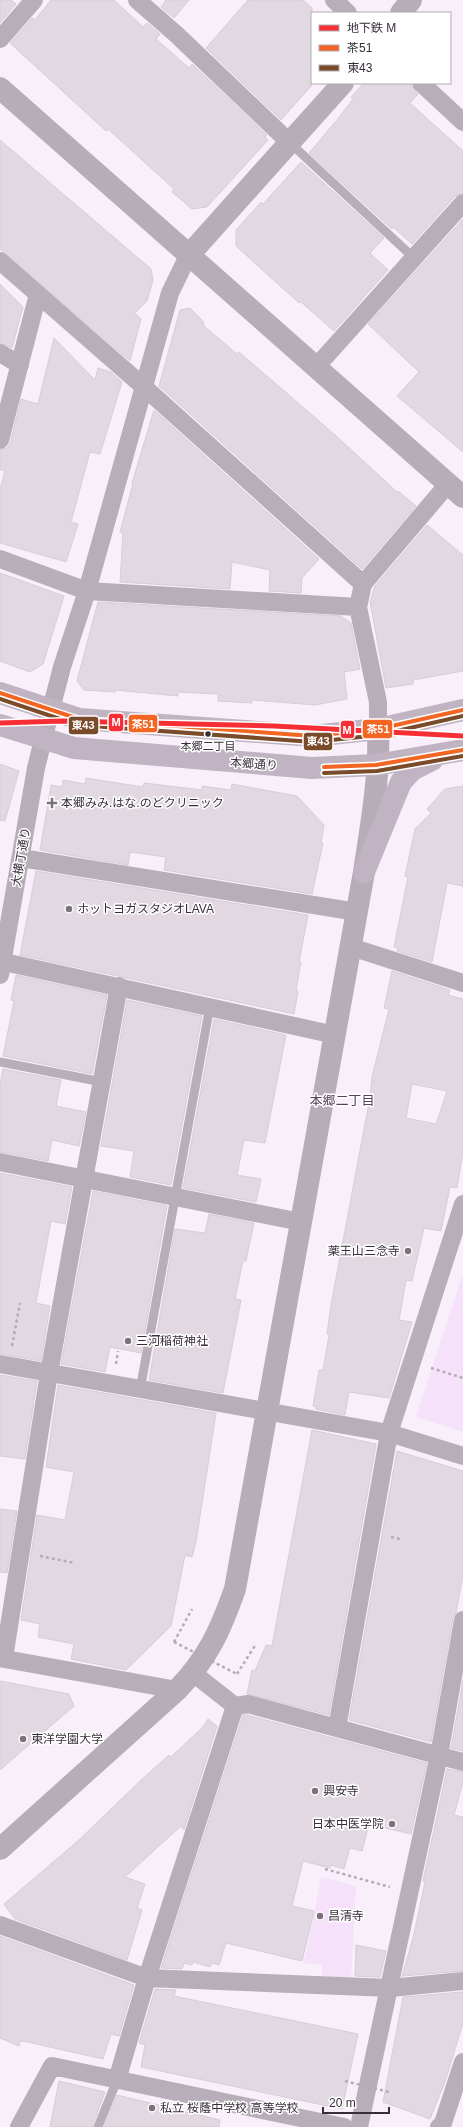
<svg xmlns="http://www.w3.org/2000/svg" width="463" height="2127" viewBox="0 0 463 2127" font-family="Helvetica,'Noto Sans JP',sans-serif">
	<rect width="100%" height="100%" fill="#f8effa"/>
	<path fill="#f6e1fa" d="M 463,1273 L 463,1432 L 416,1417 Z
		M 321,1877 L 356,1886 L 351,1979 L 322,1977 L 322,1965 L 304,1963 Z"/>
	<path fill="#e1d8e2" stroke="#d6cdd7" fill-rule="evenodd" d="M 0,0 L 11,0 L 16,4 L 0,23 Z
		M 51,0 L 114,0 L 143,27 L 147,23 L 160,34 L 156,39 L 189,68 L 192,64 L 267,135 L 265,137 L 268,140 L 207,207 L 192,209 L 172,192 L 174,189 L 108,129 L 106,131 L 10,43 L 32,18 L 35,20 Z
		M 166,0 L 189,0 L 174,18 L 161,7 Z
		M 248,0 L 303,0 L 312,8 L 312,85 L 281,120 L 206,48 Z
		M 364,83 L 411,83 L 411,86 L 418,94 L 410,103 L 463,151 L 463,193 L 455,196 L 412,244 L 393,227 L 392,229 L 309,153 L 337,120 L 353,99 L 351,97 Z
		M 0,140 L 151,269 L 153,280 L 147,301 L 135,313 L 141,319 L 130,361 L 0,249 Z
		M 301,162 L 384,238 L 370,253 L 388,270 L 334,331 L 301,302 L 299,303 L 236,246 L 236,230 L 261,202 L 263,204 Z
		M 463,219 L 463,452 L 397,396 L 419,372 L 368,324 Z
		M 0,284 L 23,307 L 12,348 L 0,343 Z
		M 190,308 L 203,321 L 204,326 L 237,354 L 239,352 L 334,434 L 397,492 L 398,491 L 416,506 L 362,569 L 159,386 L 180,310 Z
		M 54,338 L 95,380 L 98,368 L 111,372 L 122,382 L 100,454 L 90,452 L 71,522 L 78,524 L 66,562 L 0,543 L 0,490 L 5,470 L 0,470 L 0,450 L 7,448 L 10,443 L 21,399 L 38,404 Z
		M 154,410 L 319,559 L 302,578 L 301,593 L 269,591 L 270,570 L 232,562 L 230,589 L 120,582 L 123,533 L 120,532 L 133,483 L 132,483 Z
		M 427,525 L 463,555 L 463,671 L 413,680 L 413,684 L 386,688 L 370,602 L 375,586 Z
		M 0,573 L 64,596 L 43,664 L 30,672 L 0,661 Z
		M 98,602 L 341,616 L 351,623 L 360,669 L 344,672 L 347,699 L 315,705 L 252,700 L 252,703 L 218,701 L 218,694 L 178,692 L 178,696 L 115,690 L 115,692 L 84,690 L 77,681 Z
		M 0,764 L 19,771 L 5,821 L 0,820 Z
		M 86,778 L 143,787 L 144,783 L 202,790 L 202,786 L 231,790 L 232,784 L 297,796 L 324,825 L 321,843 L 323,843 L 312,894 L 164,870 L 166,857 L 130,852 L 128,865 L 40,850 L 51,785 L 62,787 L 63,780 L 85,784 Z
		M 463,786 L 463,886 L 447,883 L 432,962 L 397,951 L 398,948 L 394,947 L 408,877 L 405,876 L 415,829 L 431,813 L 427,809 L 445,789 Z
		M 36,871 L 308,915 L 299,962 L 301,962 L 296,990 L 298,991 L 294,1014 L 20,955 Z
		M 392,971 L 450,990 L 448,995 L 463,999 L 463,1152 L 457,1188 L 450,1187 L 441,1231 L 424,1228 L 412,1281 L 406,1280 L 399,1320 L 412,1322 L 389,1398 L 349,1392 L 345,1415 L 316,1409 L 316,1407 L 313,1406 L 319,1370 L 323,1370 L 329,1335 L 327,1334 L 331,1305 L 370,1097 L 372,1077 L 389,1009 L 384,1008 ZM 412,1084 L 447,1091 L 436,1124 L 406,1118 Z
		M 16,975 L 107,995 L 92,1074 L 3,1056 L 14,1001 L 11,1000 Z
		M 127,1000 L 202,1016 L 171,1185 L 130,1177 L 134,1151 L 101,1146 Z
		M 214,1019 L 286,1035 L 265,1143 L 244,1140 L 237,1175 L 261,1179 L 256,1202 L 183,1188 Z
		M 3,1069 L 61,1080 L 56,1106 L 86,1112 L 79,1146 L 52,1140 L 48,1161 L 0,1152 L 0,1084 Z
		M 0,1173 L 72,1187 L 65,1224 L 51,1221 L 36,1303 L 50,1306 L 41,1361 L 0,1354 Z
		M 93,1191 L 167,1206 L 141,1353 L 110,1347 L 105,1372 L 61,1364 Z
		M 209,1214 L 254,1223 L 246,1261 L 243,1261 L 235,1299 L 241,1300 L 223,1393 L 149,1380 L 175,1229 L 205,1233 Z
		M 0,1375 L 37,1381 L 25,1459 L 0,1456 Z
		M 58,1385 L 216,1413 L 196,1542 L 192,1557 L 185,1555 L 171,1626 L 126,1670 L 71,1659 L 74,1644 L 38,1637 L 40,1624 L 21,1620 L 37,1515 L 65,1520 L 74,1472 L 46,1467 Z
		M 312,1430 L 376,1444 L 329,1715 L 247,1694 L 252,1670 L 255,1671 L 266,1645 L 272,1646 Z
		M 397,1451 L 463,1471 L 463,1575 L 456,1613 L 453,1618 L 431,1742 L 349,1720 Z
		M 0,1509 L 17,1511 L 7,1573 L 0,1572 Z
		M 463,1680 L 463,1751 L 451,1748 Z
		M 0,1681 L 69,1694 L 74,1706 L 0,1770 Z
		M 243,1715 L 247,1715 L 427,1763 L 411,1834 L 369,1824 L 362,1851 L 350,1848 L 344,1869 L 331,1865 L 330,1868 L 303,1861 L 292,1906 L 314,1911 L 302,1961 L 226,1943 L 219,1965 L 212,1963 L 210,1967 L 193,1962 L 192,1965 L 184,1963 L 182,1969 L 161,1968 Z
		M 208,1719 L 217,1726 L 184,1830 L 181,1826 L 125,1877 L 145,1884 L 137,1908 L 142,1910 L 127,1960 L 15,1919 L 4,1904 L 79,1840 L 140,1781 L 169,1755 L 171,1757 L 202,1728 Z
		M 447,1769 L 463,1772 L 463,1782 L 454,1815 L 463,1817 L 463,1971 L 402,1976 L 413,1938 L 425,1882 L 423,1881 Z
		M 0,1936 L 134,1985 L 119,2036 L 111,2034 L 103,2059 L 23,2041 L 20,2042 L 19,2046 L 0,2038 Z
		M 356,1945 L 386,1951 L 380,1977 L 355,1976 Z
		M 155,1989 L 176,1990 L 174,1996 L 358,2034 L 342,2109 L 141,2067 L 145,2045 L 139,2043 Z
		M 463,1992 L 463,2023 L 445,2082 L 430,2119 L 383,2102 L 403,1997 Z
		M 59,2081 L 105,2092 L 92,2127 L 50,2127 Z
		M 117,2095 L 220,2120 L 219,2127 L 104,2127 Z"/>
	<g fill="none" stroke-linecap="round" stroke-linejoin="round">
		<path stroke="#b4acb5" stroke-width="2.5" stroke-dasharray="3 3" stroke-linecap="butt" d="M 12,1346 L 20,1303
			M 116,1364 L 118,1351
			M 431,1368 L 463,1378
			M 391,1537 L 400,1539
			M 40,1556 L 75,1563
			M 174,1642 L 192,1609
			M 237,1674 L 256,1644
			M 325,1869 L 390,1887"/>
		<path stroke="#b7aeb9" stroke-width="9" d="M 289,142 L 414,258
			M 0,1062 L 102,1082
			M 140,1390 L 210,1006
			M 98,2127 L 117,2080"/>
		<path stroke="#b7aeb9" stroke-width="18" d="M 137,0 L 177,35 L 289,142
			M 334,0 L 348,13
			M 0,39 L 34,0
			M 421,83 L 463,122
			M 0,261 L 144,387 L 363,584
			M 0,353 L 20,365
			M 316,367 L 463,203
			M 0,440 L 38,294
			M 0,559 L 87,591 L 358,607
			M 378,729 L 378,702 L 358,607 L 363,584 L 448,484
			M 21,858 L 357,912
			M 351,947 L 463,983
			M 0,961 L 335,1035
			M 0,975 L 36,768 L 43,740 L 62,667 L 87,591 L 170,293 L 188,256
			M 0,1162 L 301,1222
			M 0,1364 L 389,1433 L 463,1456
			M 0,1658 L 177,1690
			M 4,1658 L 49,1373 L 119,986
			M 193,1673 L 235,1706 L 248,1704 L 463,1762
			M 337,1728 L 389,1433 L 463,1204
			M 0,1925 L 147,1978 L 390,1988 L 463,1981
			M 117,2080 L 147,1978 L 235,1706
			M 19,2127 L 52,2066 L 344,2127
			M 359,2127 L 439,1755 L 463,1620
			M 439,2127 L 443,2123 L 463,2062"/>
		<path stroke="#b7adb9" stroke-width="22" d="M 401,13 L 411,0
			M 0,88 L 463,497
			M 188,256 L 343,83
			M 0,1849 L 177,1690 C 208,1658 220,1631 235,1589 L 364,872 C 371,825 380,776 378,729"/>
		<path stroke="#c0b4c2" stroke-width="22" d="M 0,693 L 79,719 L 313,736 L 378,729 L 463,710
			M 0,725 L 74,748 L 312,768 L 376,765 L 463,750
			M 364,872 L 401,782 L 412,770 L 432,760"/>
		<path stroke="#b4acb5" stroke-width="2.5" stroke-dasharray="3 3" stroke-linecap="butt" d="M 174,1642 L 237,1674
			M 345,2081 L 389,2092"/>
		<defs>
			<path id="bus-1" d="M 0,693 L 79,719 L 313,736 L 378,729 L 463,710
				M 324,767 L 376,765 L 463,750"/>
			<path id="bus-2" d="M 0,699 L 78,725 L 313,742 L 379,735 L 463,716
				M 324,773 L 377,771 L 463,756"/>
		</defs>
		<use href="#bus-1" stroke="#fff" stroke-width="7"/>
		<use href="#bus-2" stroke="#fff" stroke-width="7"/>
		<use href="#bus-1" stroke="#f26522" stroke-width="4"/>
		<use href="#bus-2" stroke="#7a4b2a" stroke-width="4"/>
		<defs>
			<path id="metro-1" d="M 0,723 L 63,721 L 274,726 L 463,736"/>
		</defs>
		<use href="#metro-1" stroke="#fff" stroke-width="8"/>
		<use href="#metro-1" stroke="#f62e36" stroke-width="5"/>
	</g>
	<circle fill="#382e3a" stroke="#fff" stroke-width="1.5" cx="208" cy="734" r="3.5"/>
	<g fill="#7b727d" stroke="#fff" stroke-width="1.5">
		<path d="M50 797h4v4h4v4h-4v4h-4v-4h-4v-4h4z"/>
		<circle cx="69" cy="909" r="4"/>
		<circle cx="408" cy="1251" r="4"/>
		<circle cx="128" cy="1341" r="4"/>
		<circle cx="23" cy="1739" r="4"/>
		<circle cx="315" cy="1791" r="4"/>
		<circle cx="392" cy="1824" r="4"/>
		<circle cx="320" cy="1916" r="4"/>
		<circle cx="152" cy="2108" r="4"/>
	</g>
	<g text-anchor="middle" stroke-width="3" stroke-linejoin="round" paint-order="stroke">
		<g font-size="11" fill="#382e3a" stroke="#fff">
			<text x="208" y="750">本郷二丁目</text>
		</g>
		<g font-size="12" fill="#382e3a" stroke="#fff">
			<text transform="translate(254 764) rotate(4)" y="4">本郷通り</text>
			<text transform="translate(21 857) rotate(-80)" y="4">大横丁通り</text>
		</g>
		<g font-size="12" fill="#382e3a" stroke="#fff" text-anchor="start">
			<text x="61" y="807">本郷みみ.はな.のどクリニック</text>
			<text x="77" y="913">ホットヨガスタジオLAVA</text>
			<text x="400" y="1255" text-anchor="end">薬王山三念寺</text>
			<text x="136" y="1345">三河稲荷神社</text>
			<text x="31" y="1743">東洋学園大学</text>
			<text x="323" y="1795">興安寺</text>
			<text x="384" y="1828" text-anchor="end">日本中医学院</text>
			<text x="328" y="1920">昌清寺</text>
			<text x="160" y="2112">私立 桜蔭中学校 高等学校</text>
		</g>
		<g font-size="13" fill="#57415b" stroke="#fff">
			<text x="342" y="1105">本郷二丁目</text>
		</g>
	</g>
	<g stroke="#fff" stroke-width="1.5">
		<rect x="108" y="713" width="16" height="19" rx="4" fill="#f62e36"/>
		<rect x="128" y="714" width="30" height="19" rx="4" fill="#f26522"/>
		<rect x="68" y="716" width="31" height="19" rx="4" fill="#7a4b2a"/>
		<rect x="362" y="719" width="31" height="20" rx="4" fill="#f26522"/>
		<rect x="340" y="720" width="15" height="19" rx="4" fill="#f62e36"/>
		<rect x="303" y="732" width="30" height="19" rx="4" fill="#7a4b2a"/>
	</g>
	<g font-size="11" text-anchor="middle" font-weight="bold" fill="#fff">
		<text x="116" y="726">M</text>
		<text x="143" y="728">茶51</text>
		<text x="83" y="729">東43</text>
		<text x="378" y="733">茶51</text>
		<text x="347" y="734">M</text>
		<text x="318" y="745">東43</text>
	</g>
	<rect x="311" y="12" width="140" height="72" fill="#ffffff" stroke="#afabb0"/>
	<rect x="319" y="25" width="20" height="6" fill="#f62e36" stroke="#afabb0"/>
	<text x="347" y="32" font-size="12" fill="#382e3a">地下鉄 M</text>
	<rect x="319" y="45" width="20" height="6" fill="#f26522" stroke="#afabb0"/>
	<text x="347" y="52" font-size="12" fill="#382e3a">茶51</text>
	<rect x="319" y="65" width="20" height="6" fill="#7a4b2a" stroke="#afabb0"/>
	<text x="347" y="72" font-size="12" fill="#382e3a">東43</text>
	<path d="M323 2107v6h66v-6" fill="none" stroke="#382e3a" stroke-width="2"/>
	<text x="329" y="2107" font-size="12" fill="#382e3a" stroke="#ffffff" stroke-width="3" paint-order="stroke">20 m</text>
</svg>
